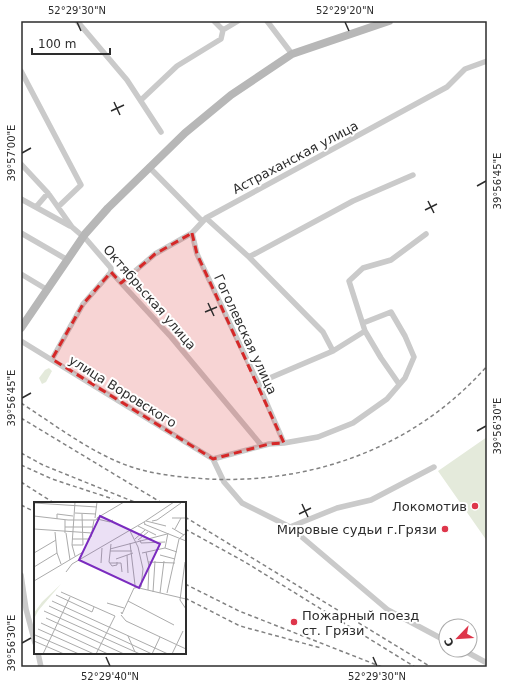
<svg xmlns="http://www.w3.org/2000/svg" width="508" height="688" viewBox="0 0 508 688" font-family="'DejaVu Sans',sans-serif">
	<rect width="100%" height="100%" fill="#fff"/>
	<path fill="#e4eadb" d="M 49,368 L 52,371 L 46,382 L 42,384 L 39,378 L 45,370 Z
		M 487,437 L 487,541 L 438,471 Z"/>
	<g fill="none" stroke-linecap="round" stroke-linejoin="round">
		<path stroke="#cacaca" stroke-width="5.5" d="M 77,21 L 127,80 L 161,132
			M 214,21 L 223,30
			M 267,21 L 292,54
			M 21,71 L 81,185 L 58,207
			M 141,100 L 177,66 L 221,39 L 223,30 L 238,21
			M 21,164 L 48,193 L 72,227 L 86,239 L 111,268 L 111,272 L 171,337 L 262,446
			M 149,167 L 202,221
			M 21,199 L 70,226
			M 36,207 L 48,193
			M 206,218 L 249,257 L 323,332 L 333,351
			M 21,233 L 66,259
			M 192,233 L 197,254 L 258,383 L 284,443
			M 249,257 L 353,201 L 413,175
			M 21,274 L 46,289
			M 121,283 L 155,254 L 192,233 L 206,218 L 447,87 L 465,69 L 487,61
			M 21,341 L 213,459
			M 52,359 L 83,304 L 111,272
			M 258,383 L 333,351 L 365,331
			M 399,384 L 381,358 L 365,331 L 349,281 L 363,268 L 391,260 L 426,234
			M 213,459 L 269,444 L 284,443 L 318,437 L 353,423 L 387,399 L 405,378 L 414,357 L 405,336 L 391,312 L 363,323
			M 213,459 L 224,482 L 242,503 L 290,527 L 388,610 L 446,641
			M 290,527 L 337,508 L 371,500 L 434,467
			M 21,575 L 26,609 L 35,643
			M 463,650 L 487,663
			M 38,653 L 41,667"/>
		<path stroke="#b7b7b7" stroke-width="8" d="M 21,328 L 85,234 L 108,208 L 185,133 L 231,95 L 292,54 L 389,21"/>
		<path stroke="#828282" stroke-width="1.5" stroke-dasharray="4 3" stroke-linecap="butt" d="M 21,403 C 52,423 82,446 116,461 C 145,474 177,477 208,479 C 313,484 416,447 487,366
			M 21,418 L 162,503
			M 21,453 L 43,465 L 137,503
			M 21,465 L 52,479 L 113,499
			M 21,482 L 54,503
			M 21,505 L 35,512
			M 185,517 L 431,667
			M 185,529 L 245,562 L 415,667
			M 185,584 L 239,611 L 382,667
			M 185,598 L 240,626 L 321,648"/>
	</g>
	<path fill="#d62828" fill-opacity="0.2" stroke="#d62828" stroke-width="3" stroke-dasharray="8 5" stroke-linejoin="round" d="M 192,233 L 197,254 L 284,443 L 269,444 L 213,459 L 52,359 L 83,304 L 111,272 L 121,283 L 155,254 Z"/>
	<path fill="none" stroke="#2d2d2d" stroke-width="1.5" d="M 77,22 L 81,31M 345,22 L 349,31M 114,102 L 120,115M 111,111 L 124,105M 22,153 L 31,148M 477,186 L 486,181M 428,201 L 434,213M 425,210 L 437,204M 208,303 L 214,316M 205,312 L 217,307M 22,398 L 31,393M 477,431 L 486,426M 302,504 L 308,517M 299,514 L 311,508M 22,643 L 31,638M 106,657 L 110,666M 373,657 L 377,666"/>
	<g fill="#de364b" stroke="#fff" stroke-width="1.5">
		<circle cx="475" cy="506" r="4"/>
		<circle cx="445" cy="529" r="4"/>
		<circle cx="294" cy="622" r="4"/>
	</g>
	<g text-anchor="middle" stroke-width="4" stroke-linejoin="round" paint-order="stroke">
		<g font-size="13" fill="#2d2d2d" stroke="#fff">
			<text transform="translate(295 157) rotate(-28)" y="5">Астраханская улица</text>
			<text transform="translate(150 297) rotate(49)" y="5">Октябрьская улица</text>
			<text transform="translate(246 334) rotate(65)" y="5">Гоголевская улица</text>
			<text transform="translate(123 391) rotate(32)" y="5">улица Воровского</text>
		</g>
		<g font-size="13" fill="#2d2d2d" stroke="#fff" text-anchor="end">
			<text x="467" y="511">Локомотив</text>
			<text x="437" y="534">Мировые судьи г.Грязи</text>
			<text x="302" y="620" text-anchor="start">Пожарный поезд<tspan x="302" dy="15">ст. Грязи</tspan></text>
		</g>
	</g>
	<g transform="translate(34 502)">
		<rect width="152" height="152" fill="#fff"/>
		<path d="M 27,82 L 4,109 L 0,117 L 0,111 L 8,100 Z" fill="#e4eadb"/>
		<path fill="none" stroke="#ababab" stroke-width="1" d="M 41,0 L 38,43 L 41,54M 0,1 L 63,5M 41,11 L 62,12M 0,14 L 34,18 L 62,18 L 64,15M 61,16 L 63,0M 63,16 L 90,0M 138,16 L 152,16M 23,17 L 23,12 L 39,14M 63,17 L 76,20 L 79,18M 112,19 L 132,24M 118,19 L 123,18 L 147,1M 110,22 L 152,39M 111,22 L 110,20 L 140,0M 104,24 L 122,33M 31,25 L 59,25M 138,26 L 150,33M 0,27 L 58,31M 141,27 L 147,16M 21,30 L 23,51 L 27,62M 31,31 L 31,18M 32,31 L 36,58M 57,35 L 60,18M 38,37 L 56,37M 101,37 L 111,28M 104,38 L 114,30M 106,38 L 107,41 L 131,40M 96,41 L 101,83M 77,42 L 75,60 L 78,64 L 83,63 L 83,60M 38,43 L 49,43 L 48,12M 131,46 L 134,31M 76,47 L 133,32M 76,49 L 98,49M 112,50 L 115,64 L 114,88M 0,51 L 22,38M 108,51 L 131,46 L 143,50M 93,53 L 94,71M 126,53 L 141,57M 82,57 L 99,51M 114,60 L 141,61M 151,60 L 146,98 L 152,107M 67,61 L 68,46M 76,61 L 87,61 L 88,70M 0,65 L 23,51M 32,70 L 38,62 L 110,20M 0,79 L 49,50M 105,86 L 152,97M 27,90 L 81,114M 119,90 L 121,59M 126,91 L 130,59M 133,91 L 145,37 L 152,31M 22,93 L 58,110 L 60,105M 18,99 L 134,152M 94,99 L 140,123M 73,101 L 90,106M 15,104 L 118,152M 10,109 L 106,152M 87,110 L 88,112 L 100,86 L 107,85 L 109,67 L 104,45 L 96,29M 87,113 L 92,119 L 152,147M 12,116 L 90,152M 7,121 L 74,152M 4,127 L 60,152M 1,133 L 45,152M 94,134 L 101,150M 0,139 L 30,152M 9,152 L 36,95M 62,152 L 81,114M 118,152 L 126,135M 138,152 L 149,129"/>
		<path fill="#7b2cbf" fill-opacity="0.15" stroke="#7b2cbf" stroke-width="2" d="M 66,14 L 126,42 L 105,86 L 45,58 Z"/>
		<rect width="152" height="152" fill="none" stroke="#2d2d2d" stroke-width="2"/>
	</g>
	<rect width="508" height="688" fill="none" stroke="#ffffff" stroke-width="44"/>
	<g transform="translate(458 638) rotate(245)"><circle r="19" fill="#ffffff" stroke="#ababab"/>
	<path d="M0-3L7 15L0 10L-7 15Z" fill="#de364b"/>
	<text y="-6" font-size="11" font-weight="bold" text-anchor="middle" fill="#2d2d2d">С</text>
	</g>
	<path d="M32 48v6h78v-6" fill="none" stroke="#2d2d2d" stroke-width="2"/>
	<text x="38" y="48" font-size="12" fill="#2d2d2d" stroke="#ffffff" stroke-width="3" paint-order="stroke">100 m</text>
	<rect x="22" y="22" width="464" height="644" fill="none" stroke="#2d2d2d" stroke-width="1.5"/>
	<g font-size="10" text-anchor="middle" fill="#2d2d2d">
		<text x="77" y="14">52°29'30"N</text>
		<text x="345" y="14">52°29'20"N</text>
		<text transform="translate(11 153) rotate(-90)" y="4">39°57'00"E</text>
		<text transform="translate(497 181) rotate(-90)" y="4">39°56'45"E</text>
		<text transform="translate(11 398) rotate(-90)" y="4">39°56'45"E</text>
		<text transform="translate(497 426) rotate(-90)" y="4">39°56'30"E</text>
		<text transform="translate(11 643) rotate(-90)" y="4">39°56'30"E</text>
		<text x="110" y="680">52°29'40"N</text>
		<text x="377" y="680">52°29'30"N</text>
	</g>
</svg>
